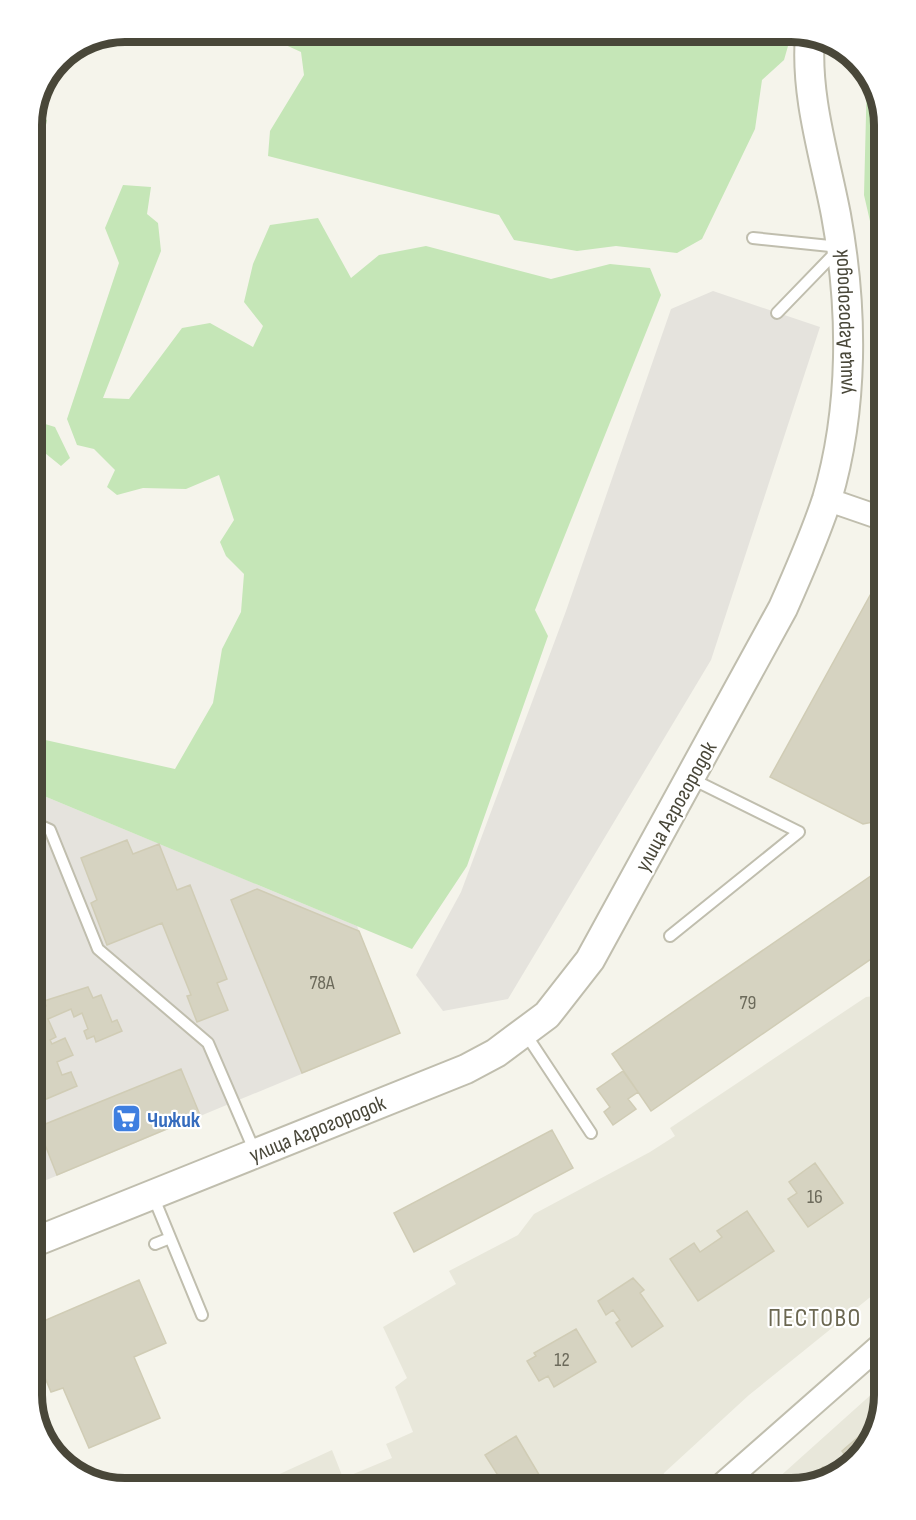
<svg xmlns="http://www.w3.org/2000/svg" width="916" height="1520" viewBox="0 0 916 1520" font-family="'Sofia Sans Condensed',sans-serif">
	<rect width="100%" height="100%" fill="#f5f4eb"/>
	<path fill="#e8e7da" d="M 884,989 L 884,1286 L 749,1395 L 664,1473 L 660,1483 L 663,1488 L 357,1488 L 351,1475 L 392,1458 L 386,1444 L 413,1432 L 395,1387 L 407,1378 L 383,1327 L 456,1284 L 449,1271 L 518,1235 L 534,1214 L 650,1152 L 675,1136 L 670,1128 L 866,997 L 874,996 Z
		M 884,1383 L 884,1395 L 869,1447 L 832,1479 L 791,1488 L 767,1488 Z
		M 332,1450 L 347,1488 L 249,1488 Z"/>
	<path fill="#e5e3dd" d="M 713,291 L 820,327 L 711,660 L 508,999 L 443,1011 L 416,975 L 461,892 L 566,611 L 671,309 Z
		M 32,791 L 357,926 L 400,1033 L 32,1186 Z"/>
	<path fill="#c5e6b7" d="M 257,32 L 792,32 L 784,60 L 762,80 L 755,129 L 702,239 L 677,253 L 616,246 L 577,251 L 514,240 L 499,215 L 268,156 L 270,131 L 304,75 L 301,52 Z
		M 867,75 C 895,107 885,235 884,282 L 864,195 Z
		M 33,116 L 47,120 L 37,168 L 40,199 L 32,219 Z
		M 123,185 L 151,187 L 147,214 L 158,223 L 161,251 L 103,398 L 129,399 L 182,328 L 210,323 L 253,347 L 263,326 L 244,302 L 253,264 L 270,225 L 318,218 L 351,278 L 379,255 L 426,246 L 551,279 L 610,264 L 650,268 L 661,295 L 535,610 L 548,636 L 467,866 L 412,949 L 32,791 L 32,737 L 175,769 L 213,703 L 222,649 L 241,612 L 244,574 L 226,556 L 220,542 L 234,520 L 219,475 L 186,489 L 143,488 L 117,495 L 107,487 L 115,470 L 94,449 L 77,445 L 67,419 L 119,263 L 105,228 Z
		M 32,420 L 55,427 L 70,458 L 61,466 L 40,449 L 32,446 Z"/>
	<path fill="#d6d3c1" stroke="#d0ccb5" stroke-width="1.5" d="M 66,56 L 58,75 L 53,73 L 59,59 Z
		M 884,570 L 884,820 L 863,824 L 770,777 Z
		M 127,840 L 133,854 L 159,844 L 177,890 L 190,885 L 227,979 L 217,983 L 228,1010 L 197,1022 L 187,996 L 191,995 L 162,923 L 107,945 L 91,903 L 97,900 L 81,858 Z
		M 884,867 L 884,950 L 651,1111 L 612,1054 Z
		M 257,889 L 359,931 L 400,1033 L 302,1073 L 231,900 Z
		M 32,931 L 42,954 L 32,958 Z
		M 88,987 L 93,998 L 101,995 L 112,1022 L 117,1020 L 122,1031 L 96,1042 L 94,1036 L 87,1039 L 84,1031 L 88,1029 L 82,1013 L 74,1017 L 71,1009 L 48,1019 L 56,1037 L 50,1040 L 52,1044 L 65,1038 L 73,1055 L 57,1062 L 62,1075 L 71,1072 L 77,1086 L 37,1103 L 43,1117 L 32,1121 L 32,1014 L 46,1006 L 44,1001 Z
		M 181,1069 L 200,1115 L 57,1175 L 38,1127 Z
		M 623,1071 L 638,1092 L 628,1099 L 636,1109 L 613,1125 L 604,1112 L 610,1107 L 597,1089 Z
		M 552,1130 L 573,1168 L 414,1252 L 394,1213 Z
		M 815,1163 L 843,1203 L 808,1227 L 788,1199 L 797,1193 L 789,1182 Z
		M 747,1211 L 774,1251 L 698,1301 L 670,1259 L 694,1243 L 700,1252 L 722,1237 L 717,1231 Z
		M 633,1278 L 644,1290 L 640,1293 L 663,1326 L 632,1347 L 616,1323 L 620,1320 L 613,1310 L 606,1315 L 598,1301 Z
		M 139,1280 L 166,1343 L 134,1357 L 160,1418 L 89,1448 L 63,1388 L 51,1392 L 43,1373 L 32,1378 L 32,1326 Z
		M 576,1329 L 596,1362 L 554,1387 L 548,1376 L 539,1381 L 527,1361 L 536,1356 L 534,1353 Z
		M 872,1425 L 874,1428 L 869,1447 L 851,1462 L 842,1451 Z
		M 516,1436 L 541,1478 L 523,1488 L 506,1488 L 485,1455 Z
		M 823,1467 L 832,1479 L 799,1487 Z
		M 439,1476 L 447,1488 L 420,1488 Z
		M 311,1477 L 316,1488 L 284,1488 Z"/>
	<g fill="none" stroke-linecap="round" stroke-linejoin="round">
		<defs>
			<path id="service" d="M 753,238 L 840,247
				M 777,313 L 838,250
				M 32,822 L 50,830 L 98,949 L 208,1043 L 255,1152
				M 670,936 L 799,832 L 692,779
				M 525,1033 L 591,1133
				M 153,1196 L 202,1315
				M 155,1244 L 170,1238"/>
			<path id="minor" d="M 826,499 L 884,519
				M 718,1488 L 884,1342"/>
			<path id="tertiary" d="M 32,1243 L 466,1069 L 496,1053 L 547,1015 L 590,960 L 783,608 C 799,572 815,536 827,499 C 854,408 853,308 836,215 C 825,157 805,96 810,36"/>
		</defs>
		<use href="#service" stroke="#c0beae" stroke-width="14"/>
		<use href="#minor" stroke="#c0beae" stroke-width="26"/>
		<use href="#tertiary" stroke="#c0beae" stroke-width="32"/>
		<use href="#service" stroke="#fff" stroke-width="10"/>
		<use href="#minor" stroke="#fff" stroke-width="22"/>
		<use href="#tertiary" stroke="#fff" stroke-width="28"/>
	</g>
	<defs>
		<symbol id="supermarket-square" viewBox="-11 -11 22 22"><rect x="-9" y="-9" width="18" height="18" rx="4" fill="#3f7fe0" stroke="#fff"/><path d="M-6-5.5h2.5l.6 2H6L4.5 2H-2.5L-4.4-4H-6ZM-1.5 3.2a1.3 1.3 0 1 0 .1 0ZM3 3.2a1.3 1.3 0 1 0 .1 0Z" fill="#fff"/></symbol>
	</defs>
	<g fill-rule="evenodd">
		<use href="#supermarket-square" x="110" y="1102" width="33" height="33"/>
	</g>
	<g text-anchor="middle" stroke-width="4.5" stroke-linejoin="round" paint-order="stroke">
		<g font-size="20" fill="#6c6a5b">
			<text x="322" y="989">78А</text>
			<text x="748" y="1009">79</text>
			<text x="815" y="1203">16</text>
			<text x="562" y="1366">12</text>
		</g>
		<g font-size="22" fill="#494739" stroke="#fff">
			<text transform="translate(842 322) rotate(-92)" y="8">улица Агрогородок</text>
			<text transform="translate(675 806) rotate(-61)" y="8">улица Агрогородок</text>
			<text transform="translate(317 1128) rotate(-22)" y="8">улица Агрогородок</text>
		</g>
		<g font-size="22" font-weight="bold" fill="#366cbe" stroke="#fff" text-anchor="start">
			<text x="147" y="1127">Чижик</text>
		</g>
		<g font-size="26" letter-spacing="1.5" fill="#6b6751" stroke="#fff">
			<text x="815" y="1326">ПЕСТОВО</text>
		</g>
	</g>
	<path d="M0 0H916V1520H0ZM125 42H791A83 83 0 0 1 874 125V1395A83 83 0 0 1 791 1478H125A83 83 0 0 1 42 1395V125A83 83 0 0 1 125 42Z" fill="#fff" fill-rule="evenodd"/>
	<path fill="none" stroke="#494739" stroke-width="8" d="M125 42H791A83 83 0 0 1 874 125V1395A83 83 0 0 1 791 1478H125A83 83 0 0 1 42 1395V125A83 83 0 0 1 125 42Z"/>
</svg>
